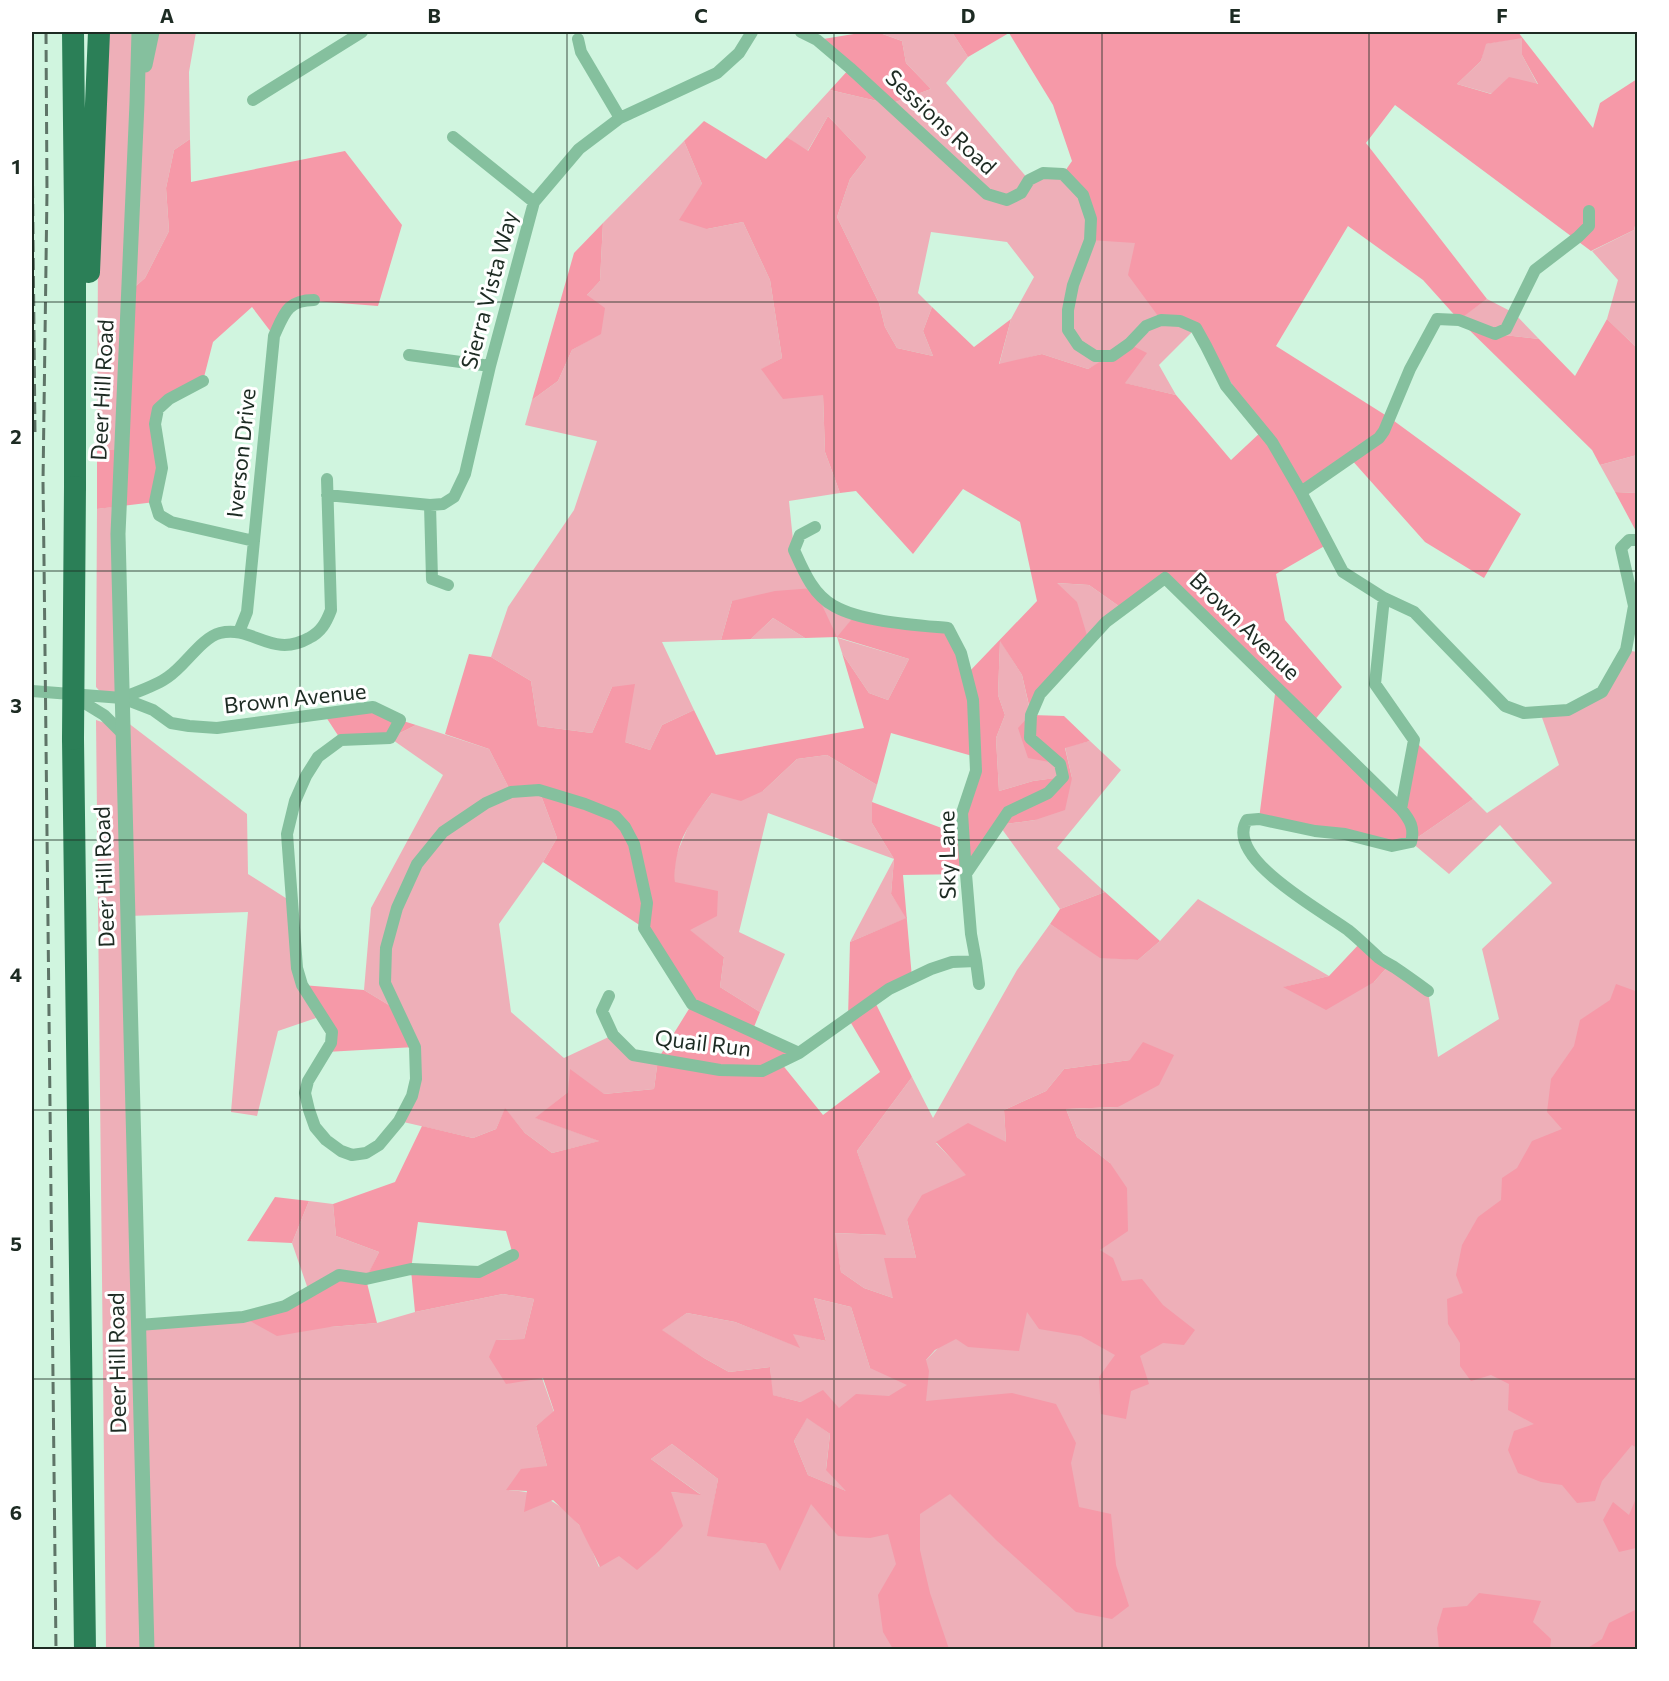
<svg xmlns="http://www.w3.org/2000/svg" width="1669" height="1681" viewBox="0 0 1669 1681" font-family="Commissioner,sans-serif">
	<rect width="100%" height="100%" fill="#d0f5df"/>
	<path fill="#eeafb8" d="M 107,32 L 196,32 L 189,72 L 190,139 L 174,150 L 166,188 L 169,231 L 145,278 L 129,292 L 122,449 L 97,450 L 98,254 Z
		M 877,32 L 952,32 L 968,57 L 946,83 L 1029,180 L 1063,174 L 1135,243 L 1196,328 L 1159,365 L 1176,395 L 1124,383 L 1112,356 L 1088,369 L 1042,354 L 999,365 L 1011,319 L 1034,277 L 1007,242 L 931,232 L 918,293 L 932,307 L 923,331 L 933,356 L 897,348 L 885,327 L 879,303 L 837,217 L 850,179 L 867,157 L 828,116 L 807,152 L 787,137 L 830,90 L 890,104 L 931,89 L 906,63 L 902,41 Z
		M 1522,37 L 1522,55 L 1538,85 L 1492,94 L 1457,84 L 1481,61 L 1485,44 Z
		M 684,141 L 702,184 L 707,229 L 743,222 L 770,280 L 782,358 L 762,369 L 823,395 L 825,452 L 840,493 L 789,501 L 794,550 L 814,589 L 856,614 L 838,638 L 909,659 L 888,700 L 869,693 L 842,653 L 837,637 L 732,601 L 721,640 L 662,642 L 694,710 L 662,725 L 650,750 L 625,742 L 612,687 L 592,733 L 538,726 L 531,681 L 491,657 L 508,607 L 574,510 L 597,441 L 525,425 L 532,400 L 558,381 L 572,350 L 601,333 L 587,295 L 600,281 L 603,223 Z
		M 1637,217 L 1637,348 L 1607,319 L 1618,280 L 1592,251 L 1634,230 Z
		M 1487,299 L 1514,313 L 1539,339 L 1495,334 L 1460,318 Z
		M 1637,455 L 1637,493 L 1615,492 L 1600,465 Z
		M 119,506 L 122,698 L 105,697 L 96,687 L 97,509 Z
		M 1056,583 L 1089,585 L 1123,609 L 1089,642 Z
		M 773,618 L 805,638 L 751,639 Z
		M 1000,640 L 1022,675 L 1031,715 L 1060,764 L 1063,777 L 1033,781 L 999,791 L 996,738 L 1005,715 L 998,695 Z
		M 1626,650 L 1637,652 L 1637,1649 L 106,1649 L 96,720 L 105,723 L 123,719 L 247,814 L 248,874 L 292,902 L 297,968 L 322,1016 L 278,1031 L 257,1116 L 231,1112 L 248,912 L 128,916 L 139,1325 L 243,1317 L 330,1327 L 377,1323 L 415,1312 L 503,1294 L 534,1299 L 524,1339 L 496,1340 L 542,1378 L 554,1412 L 536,1426 L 547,1466 L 507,1490 C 538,1492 557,1499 578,1524 C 587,1534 593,1554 599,1567 L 670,1492 L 700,1494 L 651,1459 L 672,1444 L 718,1479 L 708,1535 L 766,1544 L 811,1503 L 870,1538 L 839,1408 L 801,1402 L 772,1395 L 770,1367 L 729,1372 L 704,1358 L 661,1330 L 687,1313 L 735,1322 L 799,1347 L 792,1333 L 826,1341 L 814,1298 L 851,1307 L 870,1368 L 926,1360 L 939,1347 L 1112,1258 L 1099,1250 L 1110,1163 L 1077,1137 L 1066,1109 L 1118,1107 L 1130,1060 L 1064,1069 L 1046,1091 L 1004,1110 L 1006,1142 L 936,1143 L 967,1175 L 907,1220 L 916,1258 L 893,1298 L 864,1288 L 841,1272 L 834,1233 L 885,1235 L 857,1151 L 912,1077 L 933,1118 L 1017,970 L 1050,924 L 1100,957 L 1138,960 L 1160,941 L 1198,899 L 1329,976 L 1284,987 L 1374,982 L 1390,964 L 1428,991 L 1438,1057 L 1499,1019 L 1482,949 L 1552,883 L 1500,825 L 1449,874 L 1411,842 L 1473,799 L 1487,813 L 1559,765 L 1540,712 L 1568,710 L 1602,692 Z
		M 416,725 L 489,749 L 511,792 L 539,790 L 557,838 L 543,862 L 499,924 L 511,1012 L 564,1058 L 613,1035 L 633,1055 L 658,1059 L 654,1089 L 604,1094 L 568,1092 L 536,1118 L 600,1141 L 552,1153 L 525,1133 L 505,1109 L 496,1129 L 473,1138 L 399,1121 L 412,1096 L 415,1047 L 397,1010 L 364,990 L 371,908 L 443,775 L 390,738 Z
		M 1090,741 L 1121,770 L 1057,848 L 1105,892 L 1060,909 L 999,825 L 1035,820 L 1072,778 L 1065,747 Z
		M 827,755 L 877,785 L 872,802 L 872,823 L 894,859 L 891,894 L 907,918 L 850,942 L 894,859 L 768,813 L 739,932 L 785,954 L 760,1012 L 720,987 L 724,957 L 689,930 L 675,882 L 675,858 L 690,822 L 712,793 L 763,791 L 797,759 Z
		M 309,1201 L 333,1204 L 336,1236 L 379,1252 L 366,1279 L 309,1292 L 292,1243 Z
		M 807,1417 L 830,1434 L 826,1469 L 848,1492 L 808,1475 L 794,1441 Z"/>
	<path fill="#f699a8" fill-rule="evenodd" d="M 866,32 L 877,32 L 902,41 L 906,63 L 931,89 L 890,104 L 830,90 L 850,68 L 817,40 Z
		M 952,32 L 1518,32 L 1593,128 L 1600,103 L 1637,79 L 1637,217 L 1634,230 L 1591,251 L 1395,105 L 1366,143 L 1487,299 L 1460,319 L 1495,334 L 1539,339 L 1575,376 L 1607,319 L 1637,348 L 1637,455 L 1600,465 L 1592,450 L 1459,320 L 1423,280 L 1348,226 L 1276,346 L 1390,418 L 1521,514 L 1484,578 L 1425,542 L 1350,458 L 1301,492 L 1328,544 L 1276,574 L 1285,620 L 1342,687 L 1313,722 L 1401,808 L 1414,740 L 1473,799 L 1411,842 L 1392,846 L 1259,819 L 1276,686 L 1166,578 L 1123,609 L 1089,585 L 1057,583 L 1077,602 L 1089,642 L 1040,694 L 1032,715 L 1064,716 L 1090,741 L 1065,748 L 1072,778 L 1065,810 L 1035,820 L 999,825 L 966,874 L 903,875 L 912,978 L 874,1000 L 912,1077 L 857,1151 L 886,1235 L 835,1233 L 841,1272 L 864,1288 L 893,1298 L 884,1258 L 916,1258 L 907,1220 L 922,1195 L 966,1175 L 936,1142 L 968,1123 L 1006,1142 L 1004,1110 L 1046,1091 L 1064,1069 L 1130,1060 L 1143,1042 L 1174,1055 L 1159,1085 L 1118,1107 L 1066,1109 L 1077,1137 L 1110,1163 L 1127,1188 L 1128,1231 L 1100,1250 L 1113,1258 L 1122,1281 L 1142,1279 L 1163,1305 L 1195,1330 L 1184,1345 L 1163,1343 L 1140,1356 L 1149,1384 L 1131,1391 L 1126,1419 L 1101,1414 L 1099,1377 L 1115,1355 L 1081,1336 L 1039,1329 L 1027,1312 L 1019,1351 L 968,1347 L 956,1339 L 935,1350 L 926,1360 L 929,1371 L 926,1401 L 1012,1393 L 1056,1404 L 1076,1443 L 1071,1463 L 1079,1507 L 1111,1514 L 1116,1565 L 1129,1606 L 1112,1619 L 1076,1612 L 996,1540 L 950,1494 L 920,1514 L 920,1550 L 930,1593 L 949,1649 L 893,1649 L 883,1632 L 878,1595 L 896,1564 L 888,1534 L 870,1538 L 838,1536 L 811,1504 L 780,1571 L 766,1544 L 707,1536 L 718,1479 L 672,1444 L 651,1459 L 701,1495 L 671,1492 L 683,1526 L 659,1551 L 637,1570 L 619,1556 L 600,1567 L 579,1525 L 553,1500 L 524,1512 L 527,1491 L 506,1490 L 521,1469 L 547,1466 L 536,1426 L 554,1411 L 543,1378 L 506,1384 L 489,1357 L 496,1340 L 524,1339 L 534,1299 L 503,1294 L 415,1312 L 411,1270 L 366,1279 L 377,1323 L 330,1327 L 277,1336 L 243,1317 L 285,1306 L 339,1275 L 366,1278 L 379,1252 L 336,1236 L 333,1204 L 395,1182 L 422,1126 L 473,1138 L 496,1129 L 505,1108 L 525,1133 L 552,1153 L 599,1141 L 535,1118 L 568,1092 L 570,1069 L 604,1094 L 654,1089 L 658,1059 L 692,1004 L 644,928 L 543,862 L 557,838 L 539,790 L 511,792 L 489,749 L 445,734 L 469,654 L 491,657 L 531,681 L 538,726 L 592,733 L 612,687 L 635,684 L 625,742 L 650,750 L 662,725 L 694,710 L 716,755 L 864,728 L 842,653 L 869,693 L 888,700 L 909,659 L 837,637 L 805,638 L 773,618 L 751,639 L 721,640 L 732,601 L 775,591 L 814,588 L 837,637 L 856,614 L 948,628 L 967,674 L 1037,601 L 1020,522 L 963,489 L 913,554 L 856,491 L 840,493 L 825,452 L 823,395 L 783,399 L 761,369 L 782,358 L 770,280 L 743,222 L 707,229 L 679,220 L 702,184 L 684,141 L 704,121 L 766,159 L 787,137 L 808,151 L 828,116 L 867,157 L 850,179 L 837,217 L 879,303 L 885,327 L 897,348 L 933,356 L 923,331 L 932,307 L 974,347 L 1011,319 L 999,364 L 1042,354 L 1088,369 L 1129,344 L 1147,353 L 1125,383 L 1176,395 L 1231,460 L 1262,431 L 1196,328 L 1161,320 L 1128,275 L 1135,243 L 1090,240 L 1091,219 L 1063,174 L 1072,161 L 1053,105 L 1009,33 L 968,57 ZM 1522,38 L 1522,55 L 1538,84 L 1509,77 L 1491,94 L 1457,84 L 1481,61 L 1486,44 ZM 1000,641 L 1022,675 L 1031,714 L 1018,728 L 1028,758 L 1060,764 L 1062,777 L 1033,781 L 999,791 L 996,738 L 1005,715 L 998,695 ZM 891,733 L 976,757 L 963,836 L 872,802 L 872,823 L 894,859 L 891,894 L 906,918 L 850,942 L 848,1018 L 880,1072 L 823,1115 L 781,1063 L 799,1053 L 752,1032 L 760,1012 L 720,987 L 724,957 L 690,930 L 717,916 L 718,891 L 675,882 C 673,844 690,822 712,793 L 741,801 L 763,791 L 797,759 L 827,755 L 877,785 ZM 418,1222 L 506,1231 L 513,1255 L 479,1272 L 411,1269 ZM 814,1298 L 851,1307 L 870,1368 L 907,1385 L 889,1396 L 856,1394 L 839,1408 L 823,1390 L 801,1402 L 773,1395 L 770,1367 L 729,1372 L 704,1358 L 662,1330 L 687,1313 L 735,1322 L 800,1348 L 793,1334 L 826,1341 ZM 807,1418 L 830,1434 L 826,1470 L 846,1491 L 808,1475 L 794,1441 Z
		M 190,139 L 191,182 L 345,151 L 402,225 L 378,306 L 301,300 L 274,336 L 252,307 L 213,342 L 203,381 L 158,409 L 155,502 L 97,509 L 97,450 L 121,449 L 129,292 L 145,278 L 169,231 L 166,188 L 174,150 Z
		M 603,223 L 600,281 L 587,295 L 605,308 L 601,334 L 572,350 L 558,381 L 532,400 L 574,253 Z
		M 1615,492 L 1637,493 L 1637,533 Z
		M 373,707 L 400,720 L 416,725 L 390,738 L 341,740 L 324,714 Z
		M 1105,892 L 1160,941 L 1138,960 L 1100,958 L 1050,924 L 1060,909 Z
		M 1362,941 L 1390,964 L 1374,982 L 1326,1010 L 1283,987 L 1329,976 Z
		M 1616,984 L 1638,992 L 1637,1448 L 1632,1445 L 1602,1481 L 1595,1501 L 1577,1503 L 1562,1485 L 1541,1482 L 1518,1473 L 1508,1450 L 1514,1431 L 1534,1424 L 1508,1410 L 1509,1384 L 1491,1375 L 1471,1381 L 1460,1366 L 1460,1343 L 1448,1324 L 1447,1299 L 1463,1293 L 1456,1275 L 1462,1245 L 1478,1217 L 1501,1200 L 1502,1178 L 1517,1168 L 1532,1141 L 1562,1129 L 1547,1112 L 1551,1079 L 1574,1046 L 1580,1020 L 1610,1000 Z
		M 302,985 L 364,990 L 397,1010 L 415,1047 L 326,1052 L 331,1043 Z
		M 275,1197 L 309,1201 L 292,1243 L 247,1241 Z
		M 1637,1496 L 1637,1559 L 1636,1548 L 1619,1552 L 1603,1520 L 1613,1502 L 1629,1515 Z
		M 1479,1593 L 1541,1601 L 1533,1622 L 1551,1639 L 1550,1649 L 1439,1649 L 1437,1628 L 1443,1608 L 1467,1606 Z
		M 1637,1609 L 1637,1649 L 1586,1649 L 1602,1639 L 1609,1623 Z"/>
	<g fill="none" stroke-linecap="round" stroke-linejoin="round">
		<path stroke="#85c09e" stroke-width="12" d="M 801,32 L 817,40 L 850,68 L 987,194 L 1007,200 L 1021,193 L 1029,180 L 1043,173 L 1063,174 L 1083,195 L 1091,219 L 1090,240 L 1073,285 L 1068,310 L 1068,330 L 1078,345 L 1095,356 L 1112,356 L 1129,344 L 1146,326 L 1161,320 L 1180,321 L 1196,328 L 1206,346 L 1226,386 L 1272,442 L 1301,492 L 1343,572 L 1384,598 L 1414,612 L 1505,706 L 1524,713 L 1568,710 L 1602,692 L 1626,650 L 1634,606 L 1621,548 L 1629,540 L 1638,540
			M 578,39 L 581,52 L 620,118
			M 253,100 L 362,32
			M 453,137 L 534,202
			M 409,355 L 490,366
			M 203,381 L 169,399 L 158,409 L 155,424 L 162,468 L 155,502 L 159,515 L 171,522 L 254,541
			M 1301,492 L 1379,438 L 1384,431 L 1410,369 L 1437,319 L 1459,320 L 1495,334 L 1506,329 L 1535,270 L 1578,237 L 1589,226 L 1589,211
			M 327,495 L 430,505 L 443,504 L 454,497 L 465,474 L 490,366 L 534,202 L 579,149 L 620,118 L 717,73 L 739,53 L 752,32
			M 430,505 L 432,579 L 448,585
			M 1384,598 L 1375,684 L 1414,740 L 1401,809
			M 239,632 L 247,612 L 274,336 C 284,314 287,300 314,300
			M 32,691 L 122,698 L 153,710 L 171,723 L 189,726 L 217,728 L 373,707 L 400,720 L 390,738 L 341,740 L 318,757 L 306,776 L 295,801 L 287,834 L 297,968 L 302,985 L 332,1032 L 331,1043 L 308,1081 L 305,1093 L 309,1110 L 315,1127 L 326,1140 L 341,1151 L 352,1155 L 366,1153 L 379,1145 L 399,1121 L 412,1096 L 416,1079 L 415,1047 L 385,983 L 386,948 L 397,908 L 417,864 L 443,832 L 486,803 L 511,792 L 539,790 L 585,804 L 615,816 L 625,827 L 634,844 L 647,903 L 644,928 L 692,1004 L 799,1053
			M 73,696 L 104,715 L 123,734
			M 122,698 C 136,692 156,686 168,677 C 185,666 201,638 220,633 C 253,625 272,659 309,638 C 321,632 326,623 331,610 L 327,479
			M 966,874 L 1008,812 L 1048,793 L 1063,777 L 1060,764 L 1030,738 L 1031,715 L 1040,694 L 1106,622 L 1165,578 L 1401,809 C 1410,820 1415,828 1411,842 L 1392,846 L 1345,834 L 1315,831 L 1259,819 L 1247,820 C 1223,858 1324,912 1348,930 C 1359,939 1368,948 1379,958 C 1383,961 1389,964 1394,967 C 1406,975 1417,983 1428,991
			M 976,961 L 979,984
			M 609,996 L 602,1011 L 613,1035 L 633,1055 L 720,1070 L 762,1071 L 799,1053 L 889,989 L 931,969 L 952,962 L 976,961 L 971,934 L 966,874 L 962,813 L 976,771 L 973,700 L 961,653 L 948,628 C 915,625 862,622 834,606 C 813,595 803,570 794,550 L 800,535 L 815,527
			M 139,1325 L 243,1317 L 285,1306 L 339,1275 L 366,1279 L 411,1269 L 479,1272 L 513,1255"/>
		<path stroke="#85c09e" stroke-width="15" d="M 139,32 L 137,103 L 118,534 L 147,1650
			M 145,65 L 152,32"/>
		<path stroke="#2b7f57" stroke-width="22" d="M 73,32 L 75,215 L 75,487
			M 89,272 L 99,32
			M 73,739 L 85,1650"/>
		<path stroke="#5e7467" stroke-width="3" stroke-dasharray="12 6" stroke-linecap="butt" d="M 46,32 L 47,192 L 43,482 L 44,560 L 56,1650
			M 32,132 L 35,435"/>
		<path stroke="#2b7f57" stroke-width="22" d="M 73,739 L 75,487"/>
	</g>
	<path fill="none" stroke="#1d2b23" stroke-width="1.5" stroke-opacity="0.55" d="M 300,32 L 300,1650M 567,32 L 567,1650M 834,32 L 834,1650M 1102,32 L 1102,1650M 1369,32 L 1369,1650M 32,302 L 1638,302M 32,571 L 1638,571M 32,840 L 1638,840M 32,1110 L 1638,1110M 32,1379 L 1638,1379"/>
	<g text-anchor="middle" stroke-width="6" stroke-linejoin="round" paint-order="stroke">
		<g font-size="22" fill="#1d2b23" stroke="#fff">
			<text transform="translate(941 122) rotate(43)" y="8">Sessions Road</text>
			<text transform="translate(489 290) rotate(-75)" y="8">Sierra Vista Way</text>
			<text transform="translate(102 390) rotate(-87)" y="8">Deer Hill Road</text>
			<text transform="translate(241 453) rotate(-84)" y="8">Iverson Drive</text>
			<text transform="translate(1245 626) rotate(44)" y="8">Brown Avenue</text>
			<text transform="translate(295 698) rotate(-6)" y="8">Brown Avenue</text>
			<text transform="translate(947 855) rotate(-91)" y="8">Sky Lane</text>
			<text transform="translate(104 877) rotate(-92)" y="8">Deer Hill Road</text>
			<text transform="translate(703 1043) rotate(7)" y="8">Quail Run</text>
			<text transform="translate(117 1363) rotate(-91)" y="8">Deer Hill Road</text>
		</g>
	</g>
	<rect width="1669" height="1681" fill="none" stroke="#ffffff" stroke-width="66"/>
	<rect x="33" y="33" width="1603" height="1615" fill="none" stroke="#1d2b23" stroke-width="2"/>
	<g font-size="20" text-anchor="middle" font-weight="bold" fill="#1d2b23">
		<text x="167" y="23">A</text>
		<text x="434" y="23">B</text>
		<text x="701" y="23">C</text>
		<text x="968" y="23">D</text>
		<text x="1235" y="23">E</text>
		<text x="1502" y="23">F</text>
		<text x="16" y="174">1</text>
		<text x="16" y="444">2</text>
		<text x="16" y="713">3</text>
		<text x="16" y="982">4</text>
		<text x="16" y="1251">5</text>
		<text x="16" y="1520">6</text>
	</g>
</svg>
